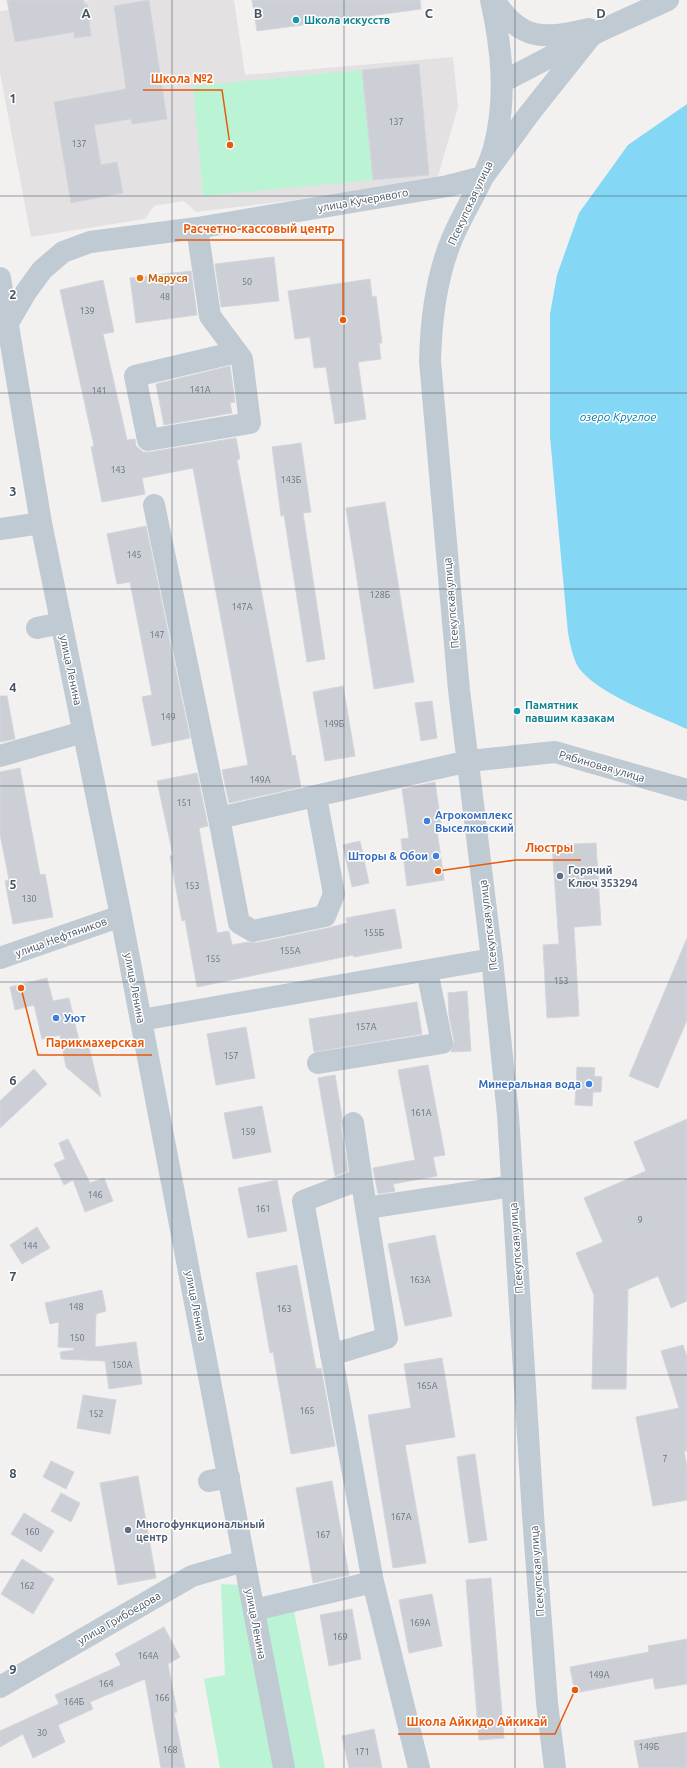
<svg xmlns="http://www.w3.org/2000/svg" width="687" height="1768" viewBox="0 0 687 1768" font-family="Ubuntu,sans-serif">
	<rect width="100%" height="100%" fill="#f3f0f0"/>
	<path fill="#e4e1e2" d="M 91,0 L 234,0 L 245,75 L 453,57 L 458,107 L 436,183 L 196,212 L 184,201 L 154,206 L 145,219 L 31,237 L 0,73 L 0,11 Z"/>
	<path fill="#bbf4d4" d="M 362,70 L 373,180 L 203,196 L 193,86 Z
		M 221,1584 L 240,1585 L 276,1768 L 220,1768 L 204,1679 L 225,1675 Z
		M 294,1611 L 325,1768 L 293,1768 L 264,1617 Z"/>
	<path fill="#84d8f5" d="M 687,104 L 687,729 C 659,716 589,691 576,663 C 572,654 570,643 568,633 L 550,437 L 550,314 L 557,275 L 579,213 L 628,145 Z"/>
	<path fill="#cccfd6" stroke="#d4d6dc" d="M 7,0 L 84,0 L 84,4 L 87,4 L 91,36 L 74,38 L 74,32 L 15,42 Z
		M 149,0 L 167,119 L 132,124 L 131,119 L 94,125 L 101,165 L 117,162 L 123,193 L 71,203 L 54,102 L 126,89 L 114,6 Z
		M 252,0 L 420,0 L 421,9 L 257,31 Z
		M 419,64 L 429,175 L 373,180 L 362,70 Z
		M 274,257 L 279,301 L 221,307 L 215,264 Z
		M 191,271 L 197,315 L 136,323 L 130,278 Z
		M 370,279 L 372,297 L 376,296 L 382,343 L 379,343 L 381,359 L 358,362 L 366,419 L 335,424 L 326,367 L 314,368 L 310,337 L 295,339 L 288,291 Z
		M 103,280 L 114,332 L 103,334 L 127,440 L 135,439 L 136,446 L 143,452 L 150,452 L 236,438 L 240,459 L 237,460 L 292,756 L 295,755 L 301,787 L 229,803 L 222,770 L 248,765 L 193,468 L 142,478 L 145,494 L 102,502 L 91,447 L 94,446 L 60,290 Z
		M 230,366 L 235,402 L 230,403 L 232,413 L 164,425 L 156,384 Z
		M 301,443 L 311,512 L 303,513 L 325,659 L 307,662 L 284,515 L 281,516 L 272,447 Z
		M 385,502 L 414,682 L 374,689 L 346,508 Z
		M 146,526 L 190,738 L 152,746 L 142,697 L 152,695 L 130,582 L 117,584 L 107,534 Z
		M 343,686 L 355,756 L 325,761 L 313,692 Z
		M 0,696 L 7,696 L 15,739 L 0,742 Z
		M 432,701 L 437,738 L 421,741 L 415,703 Z
		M 20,768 L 40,875 L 45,874 L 53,917 L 13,924 L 5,881 L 9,880 L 0,834 L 0,772 Z
		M 197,773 L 208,826 L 199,828 L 217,933 L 229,931 L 232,945 L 248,942 L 256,943 L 328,928 L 347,923 L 346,918 L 395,909 L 402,948 L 354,957 L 353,955 L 197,987 L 185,920 L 182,921 L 170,856 L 173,855 L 157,781 Z
		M 435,782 L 442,830 L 437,831 L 444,880 L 407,886 L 401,839 L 409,838 L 402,789 Z
		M 360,841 L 369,883 L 352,887 L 343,845 Z
		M 596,843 L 601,925 L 574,927 L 579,1016 L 547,1018 L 543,945 L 559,944 L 552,845 Z
		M 687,938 L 687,1020 L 658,1088 L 629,1076 Z
		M 47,978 L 53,1001 L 69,998 L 81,1049 L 89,1047 L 101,1097 L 66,1067 L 60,1035 L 42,1039 L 34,1005 L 15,1010 L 10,987 Z
		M 467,991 L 471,1051 L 451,1052 L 454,1041 L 449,1016 L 448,993 Z
		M 417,1002 L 422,1034 L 314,1052 L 309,1019 Z
		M 246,1027 L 255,1078 L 216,1085 L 207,1034 Z
		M 428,1065 L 445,1155 L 433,1157 L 437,1176 L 393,1184 L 395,1191 L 378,1194 L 373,1168 L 415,1160 L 398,1070 Z
		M 577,1067 L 595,1068 L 594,1076 L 602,1077 L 601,1092 L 593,1092 L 592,1106 L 575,1105 Z
		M 34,1069 L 47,1084 L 0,1128 L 0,1101 Z
		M 335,1075 L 342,1117 L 341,1125 L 348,1171 L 335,1176 L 318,1078 Z
		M 262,1106 L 271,1152 L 233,1159 L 224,1113 Z
		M 687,1119 L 687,1301 L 671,1308 L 658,1276 L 628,1289 L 626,1389 L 592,1389 L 594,1295 L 576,1253 L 603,1242 L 584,1198 L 646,1171 L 634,1142 Z
		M 68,1139 L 90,1183 L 104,1178 L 113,1201 L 85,1212 L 73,1180 L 64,1185 L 54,1164 L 65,1159 L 59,1143 Z
		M 277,1180 L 287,1231 L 248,1238 L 238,1188 Z
		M 37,1227 L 50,1248 L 22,1264 L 10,1245 Z
		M 435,1235 L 452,1316 L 405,1326 L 388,1244 Z
		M 297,1265 L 316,1369 L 321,1368 L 335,1446 L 291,1454 L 273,1352 L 270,1353 L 256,1273 Z
		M 102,1290 L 106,1311 L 96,1314 L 95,1347 L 136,1342 L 142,1384 L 109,1389 L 105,1361 L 61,1359 L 60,1352 L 74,1350 L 74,1348 L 58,1347 L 59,1322 L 50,1324 L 45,1303 Z
		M 683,1345 L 687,1357 L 687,1451 L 684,1451 L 687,1467 L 687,1500 L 653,1506 L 636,1417 L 679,1408 L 661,1351 Z
		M 442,1358 L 455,1437 L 405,1445 L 426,1563 L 393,1568 L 368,1415 L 411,1408 L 404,1364 Z
		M 83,1395 L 116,1400 L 110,1434 L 77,1428 Z
		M 475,1454 L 487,1540 L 469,1543 L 457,1457 Z
		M 51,1461 L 74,1472 L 66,1489 L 43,1477 Z
		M 138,1476 L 156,1578 L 118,1585 L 100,1483 Z
		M 332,1481 L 349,1575 L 313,1583 L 296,1488 Z
		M 61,1493 L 80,1503 L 71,1522 L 51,1511 Z
		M 24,1513 L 54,1531 L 41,1552 L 11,1534 Z
		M 22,1559 L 54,1579 L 33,1614 L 1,1594 Z
		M 491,1578 L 504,1738 L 479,1740 L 466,1580 Z
		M 432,1594 L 442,1646 L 409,1653 L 399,1600 Z
		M 352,1609 L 361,1659 L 329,1666 L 320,1615 Z
		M 164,1627 L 180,1657 L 168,1664 L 177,1712 L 174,1713 L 185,1768 L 161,1768 L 145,1679 L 90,1702 L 93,1709 L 58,1725 L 65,1742 L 33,1758 L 23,1734 L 0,1747 L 0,1731 L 59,1704 L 55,1695 L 121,1665 L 115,1654 Z
		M 687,1639 L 687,1684 L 655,1689 L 653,1678 L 575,1693 L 570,1667 L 649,1652 L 648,1646 Z
		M 374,1729 L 382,1768 L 349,1768 L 342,1736 Z
		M 687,1732 L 687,1768 L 639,1768 L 634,1741 Z"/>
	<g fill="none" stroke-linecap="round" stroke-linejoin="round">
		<path stroke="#c0cad3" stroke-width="22" d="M 491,0 C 502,49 507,99 494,148 C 485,180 465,208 452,239 C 436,277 431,320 430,361 L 459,690 L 492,959 L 508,1115 L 533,1515 L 547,1703 L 555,1768
			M 494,0 C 521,42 545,39 589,29
			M 502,82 L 602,30 L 668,0
			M 197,228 L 210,316 L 242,359 L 250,423 L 148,440 L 135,376 L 237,352
			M 0,278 L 41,523 L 121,916 L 284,1768
			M 8,323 L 26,292 L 42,270 L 63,252 L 90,242 L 197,228 L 448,186 L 483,177 L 529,114 L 591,36
			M 154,505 L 219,818 L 469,761 L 555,752 L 687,790
			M 0,529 L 41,523
			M 37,628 L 61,623
			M 0,756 L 83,732
			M 219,818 L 239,923 L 253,931 L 325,916 L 334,894 L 316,797
			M 0,958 L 121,916
			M 141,1020 L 492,959
			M 318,1063 L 442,1043 L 427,971
			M 353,1123 L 366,1208 L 512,1186
			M 331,1355 L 387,1338 L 366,1208
			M 209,1481 L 229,1477
			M 373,1582 L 419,1768
			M 254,1610 L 373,1582 L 303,1201 L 361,1179
			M 0,1687 L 192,1576 L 244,1561"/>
	</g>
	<path fill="none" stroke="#465260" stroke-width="1" stroke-opacity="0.55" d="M 172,0 L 172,1768M 344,0 L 344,1768M 515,0 L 515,1768M 0,196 L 687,196M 0,393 L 687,393M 0,589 L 687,589M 0,786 L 687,786M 0,982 L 687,982M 0,1179 L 687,1179M 0,1375 L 687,1375M 0,1572 L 687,1572"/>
	<g fill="#0f9aa8" stroke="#fff" stroke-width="1.5">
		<circle cx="296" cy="20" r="4"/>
		<circle cx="517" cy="711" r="4"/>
	</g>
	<circle fill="#e8710a" stroke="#fff" stroke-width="1.5" cx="140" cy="278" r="4"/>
	<g fill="#3f7fe0" stroke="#fff" stroke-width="1.5">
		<circle cx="427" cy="821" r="4"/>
		<circle cx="436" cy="856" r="4"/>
		<circle cx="56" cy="1018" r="4"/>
		<circle cx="589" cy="1084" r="4"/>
	</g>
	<g fill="#5c6f8a" stroke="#fff" stroke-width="1.5">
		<circle cx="560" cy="876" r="4"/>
		<circle cx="128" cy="1530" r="4"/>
	</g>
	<g text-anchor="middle" stroke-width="3" stroke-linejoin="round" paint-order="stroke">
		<g font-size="9" fill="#68717e">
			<text x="396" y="125">137</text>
			<text x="79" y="147">137</text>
			<text x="247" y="285">50</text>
			<text x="165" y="300">48</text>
			<text x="87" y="314">139</text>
			<text x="200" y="393">141А</text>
			<text x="99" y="394">141</text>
			<text x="118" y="473">143</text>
			<text x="291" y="483">143Б</text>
			<text x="134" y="558">145</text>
			<text x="380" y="598">128Б</text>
			<text x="242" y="610">147А</text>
			<text x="157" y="638">147</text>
			<text x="168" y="720">149</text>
			<text x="334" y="727">149Б</text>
			<text x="260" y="783">149А</text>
			<text x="184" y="806">151</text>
			<text x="192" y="889">153</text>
			<text x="29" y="902">130</text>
			<text x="374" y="936">155Б</text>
			<text x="290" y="954">155А</text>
			<text x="213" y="962">155</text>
			<text x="561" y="984">153</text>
			<text x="366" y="1030">157А</text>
			<text x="231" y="1059">157</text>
			<text x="421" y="1116">161А</text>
			<text x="248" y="1135">159</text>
			<text x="95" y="1198">146</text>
			<text x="263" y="1212">161</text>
			<text x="640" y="1223">9</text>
			<text x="30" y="1249">144</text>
			<text x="420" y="1283">163А</text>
			<text x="76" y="1310">148</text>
			<text x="284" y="1312">163</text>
			<text x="77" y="1341">150</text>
			<text x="122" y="1368">150А</text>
			<text x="427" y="1389">165А</text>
			<text x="307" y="1414">165</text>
			<text x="96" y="1417">152</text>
			<text x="665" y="1462">7</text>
			<text x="401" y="1520">167А</text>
			<text x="32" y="1535">160</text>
			<text x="323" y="1538">167</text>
			<text x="27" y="1589">162</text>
			<text x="420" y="1626">169А</text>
			<text x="340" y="1640">169</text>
			<text x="148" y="1659">164А</text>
			<text x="599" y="1678">149А</text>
			<text x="106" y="1687">164</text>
			<text x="162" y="1701">166</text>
			<text x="74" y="1705">164Б</text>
			<text x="42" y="1736">30</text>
			<text x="649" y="1750">149Б</text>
			<text x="170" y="1753">168</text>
			<text x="362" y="1755">171</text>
		</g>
		<g font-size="11" font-weight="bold" fill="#0d838f" stroke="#fff" text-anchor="start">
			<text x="304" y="24">Школа искусств</text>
			<text x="525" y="709">Памятник<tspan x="525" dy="13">павшим казакам</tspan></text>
		</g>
		<g font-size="11" fill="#465260" stroke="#fff">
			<text transform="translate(363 200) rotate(-10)" y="4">улица Кучерявого</text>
			<text transform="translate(470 203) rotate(-65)" y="4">Псекупская улица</text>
			<text transform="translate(451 603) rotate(-95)" y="4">Псекупская улица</text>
			<text transform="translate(71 670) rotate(78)" y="4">улица Ленина</text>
			<text transform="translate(602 766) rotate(16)" y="4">Рябиновая улица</text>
			<text transform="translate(488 925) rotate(-97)" y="4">Псекупская улица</text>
			<text transform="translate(61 937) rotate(-20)" y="4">улица Нефтяников</text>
			<text transform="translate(135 988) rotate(79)" y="4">улица Ленина</text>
			<text transform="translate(516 1248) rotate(-94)" y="4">Псекупская улица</text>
			<text transform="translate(196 1306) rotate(79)" y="4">улица Ленина</text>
			<text transform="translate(537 1571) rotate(-94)" y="4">Псекупская улица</text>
			<text transform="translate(119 1618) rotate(-30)" y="4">улица Грибоедова</text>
			<text transform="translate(256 1624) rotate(79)" y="4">улица Ленина</text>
		</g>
		<g font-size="11" font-weight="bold" fill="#c56008" stroke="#fff" text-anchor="start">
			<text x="148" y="282">Маруся</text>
		</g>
		<g font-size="11" font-weight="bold" fill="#366cbe" stroke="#fff" text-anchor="start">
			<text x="435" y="819">Агрокомплекс<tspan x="435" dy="13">Выселковский</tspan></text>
			<text x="428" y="860" text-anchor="end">Шторы &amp; Обои</text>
			<text x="64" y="1022">Уют</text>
			<text x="581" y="1088" text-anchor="end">Минеральная вода</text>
		</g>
		<g font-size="11" font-weight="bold" fill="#4e5e75" stroke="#fff" text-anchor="start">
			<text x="568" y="874">Горячий<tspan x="568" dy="13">Ключ 353294</tspan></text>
			<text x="136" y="1528">Многофункциональный<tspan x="136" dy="13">центр</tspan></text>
		</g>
		<g font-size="12" font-style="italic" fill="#027ea8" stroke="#fff">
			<text x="618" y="421">озеро Круглое</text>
		</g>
	</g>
	<g font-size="13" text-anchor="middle" font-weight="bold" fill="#465260" stroke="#fff" stroke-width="3" stroke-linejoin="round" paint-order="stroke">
		<text x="86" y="18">A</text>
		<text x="258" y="18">B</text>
		<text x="429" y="18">C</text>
		<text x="601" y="18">D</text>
		<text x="13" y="103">1</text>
		<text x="13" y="299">2</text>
		<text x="13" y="496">3</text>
		<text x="13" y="692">4</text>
		<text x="13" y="889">5</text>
		<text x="13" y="1085">6</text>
		<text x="13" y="1281">7</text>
		<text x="13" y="1478">8</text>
		<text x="13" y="1674">9</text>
	</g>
	<path fill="none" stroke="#e8590c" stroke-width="1.5" d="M230 145L222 90H143M343 320L343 240H175M438 871L516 860H581M21 988L38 1055H152M575 1690L555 1734H398"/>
	<g fill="#e8590c" stroke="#fff" stroke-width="1.5">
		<circle cx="230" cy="145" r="4"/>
		<circle cx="343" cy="320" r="4"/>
		<circle cx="438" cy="871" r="4"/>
		<circle cx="21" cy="988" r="4"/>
		<circle cx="575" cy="1690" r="4"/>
	</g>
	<g font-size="12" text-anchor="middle" font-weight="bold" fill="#e8590c" stroke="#fff" stroke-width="3" stroke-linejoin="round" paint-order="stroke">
		<text x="182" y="83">Школа №2</text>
		<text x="259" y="233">Расчетно-кассовый центр</text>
		<text x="549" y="852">Люстры</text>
		<text x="95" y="1047">Парикмахерская</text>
		<text x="477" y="1726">Школа Айкидо Айкикай</text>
	</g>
</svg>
